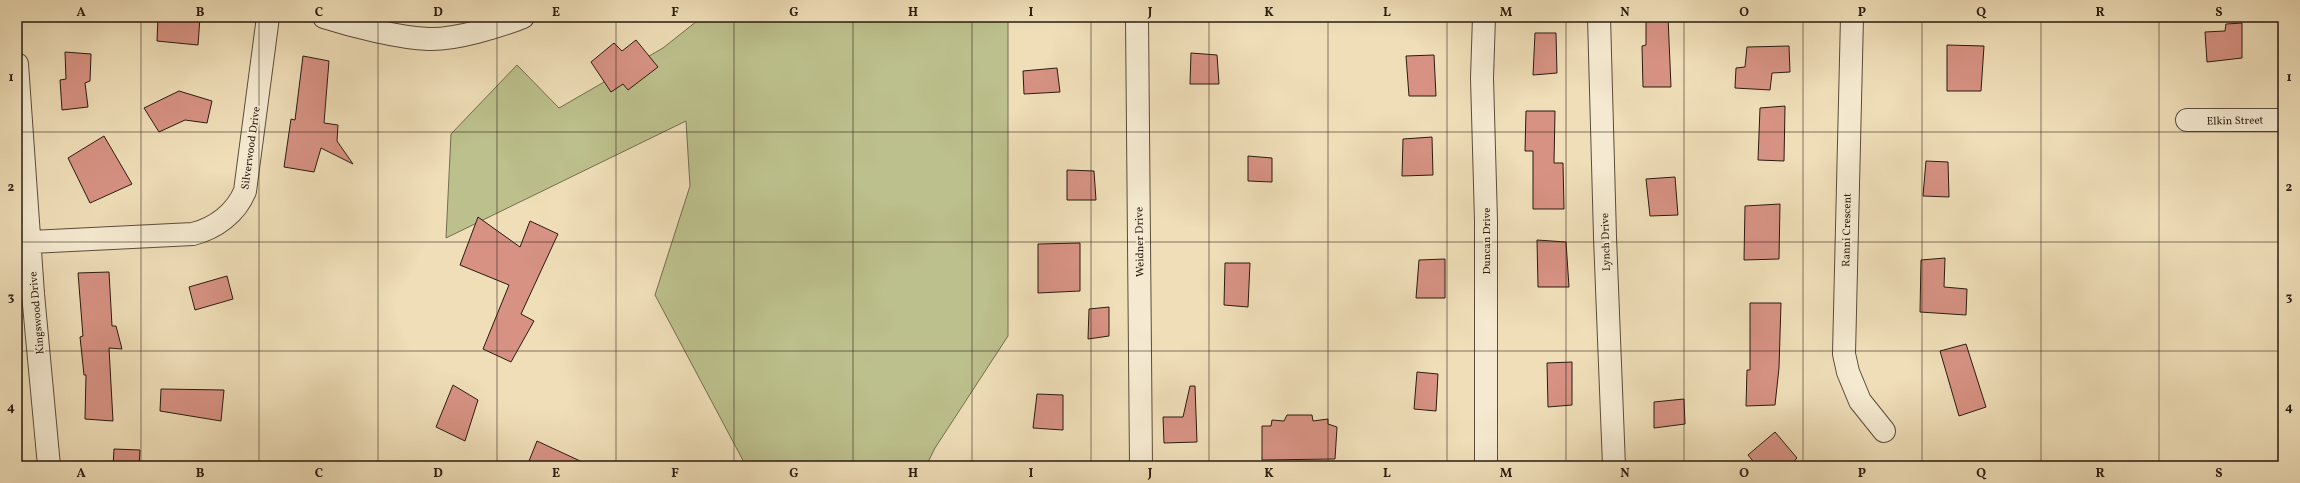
<svg xmlns="http://www.w3.org/2000/svg" width="2300" height="483" viewBox="0 0 2300 483" font-family="Vollkorn,serif">
	<rect width="100%" height="100%" fill="#efdeb8"/>
	<filter id="stains"><feTurbulence type="fractalNoise" baseFrequency=".005" numOctaves="4"/><feColorMatrix values="0 0 0 0 .2 0 0 0 0 .09 0 0 0 0 .02 0 0 0 .5 -.17"/></filter>
	<radialGradient id="worn" r=".72"><stop offset=".6" stop-color="#630" stop-opacity="0"/><stop offset="1" stop-color="#630" stop-opacity=".3"/></radialGradient>
	<path fill="#bcc08c" stroke="#736e4e" d="M 702,17 L 1008,17 L 1008,336 L 935,448 L 926,466 L 746,466 L 655,295 L 690,186 L 686,121 L 446,238 L 451,134 L 517,65 L 559,108 L 663,48 Z"/>
	<path fill="#d79283" stroke="#2a1b10" d="M 158,17 L 200,17 L 198,45 L 157,41 Z
		M 1646,17 L 1668,17 L 1671,87 L 1643,87 L 1642,46 L 1646,45 Z
		M 2242,23 L 2242,58 L 2207,62 L 2205,32 L 2225,31 L 2226,24 Z
		M 1535,33 L 1556,33 L 1557,73 L 1533,75 Z
		M 636,40 L 658,67 L 628,90 L 623,84 L 611,92 L 591,62 L 614,43 L 622,51 Z
		M 1947,45 L 1984,46 L 1981,91 L 1947,91 Z
		M 1789,46 L 1790,72 L 1772,73 L 1770,90 L 1735,88 L 1736,68 L 1745,67 L 1747,47 Z
		M 65,52 L 91,54 L 90,81 L 85,83 L 88,107 L 62,110 L 60,80 L 66,79 Z
		M 1191,53 L 1217,55 L 1219,84 L 1190,84 Z
		M 1434,55 L 1436,96 L 1409,96 L 1406,56 Z
		M 303,56 L 329,61 L 324,123 L 338,125 L 337,141 L 353,164 L 321,148 L 314,172 L 284,167 L 291,119 L 295,120 Z
		M 1057,68 L 1060,92 L 1024,94 L 1023,71 Z
		M 179,91 L 212,101 L 207,123 L 185,120 L 159,132 L 144,108 Z
		M 1785,106 L 1784,161 L 1758,160 L 1760,108 Z
		M 1526,111 L 1555,111 L 1554,163 L 1563,163 L 1564,209 L 1533,209 L 1533,151 L 1525,151 Z
		M 104,136 L 132,184 L 90,203 L 68,158 Z
		M 1432,137 L 1433,175 L 1402,176 L 1403,139 Z
		M 1248,156 L 1272,158 L 1272,182 L 1248,181 Z
		M 1926,161 L 1948,162 L 1949,197 L 1923,196 Z
		M 1067,170 L 1094,171 L 1096,200 L 1067,200 Z
		M 1675,177 L 1678,215 L 1650,216 L 1646,179 Z
		M 1780,204 L 1779,259 L 1744,260 L 1745,206 Z
		M 478,217 L 520,247 L 530,221 L 558,234 L 521,314 L 534,321 L 511,362 L 483,349 L 509,285 L 460,265 Z
		M 1537,240 L 1566,242 L 1569,287 L 1538,287 Z
		M 1080,243 L 1080,291 L 1038,293 L 1038,244 Z
		M 1945,258 L 1944,287 L 1967,289 L 1966,315 L 1920,312 L 1921,260 Z
		M 1445,259 L 1445,298 L 1416,298 L 1419,260 Z
		M 1225,263 L 1250,263 L 1248,307 L 1224,305 Z
		M 109,272 L 112,326 L 116,326 L 122,349 L 109,348 L 113,421 L 85,419 L 86,375 L 84,375 L 80,337 L 83,336 L 78,273 Z
		M 227,276 L 233,299 L 195,310 L 189,287 Z
		M 1750,303 L 1781,303 L 1779,368 L 1775,405 L 1746,406 L 1747,370 L 1750,370 Z
		M 1109,307 L 1109,336 L 1088,339 L 1089,309 Z
		M 1966,344 L 1986,407 L 1959,416 L 1940,351 Z
		M 1572,362 L 1572,405 L 1548,407 L 1547,363 Z
		M 1417,372 L 1438,374 L 1436,411 L 1414,409 Z
		M 453,385 L 478,400 L 465,441 L 436,427 Z
		M 1190,386 L 1195,386 L 1197,442 L 1164,443 L 1163,417 L 1183,417 Z
		M 161,389 L 224,390 L 221,421 L 160,411 Z
		M 1037,394 L 1063,395 L 1063,430 L 1033,428 Z
		M 1684,399 L 1685,424 L 1654,428 L 1654,402 Z
		M 1287,415 L 1312,415 L 1313,421 L 1328,419 L 1328,424 L 1337,427 L 1335,459 L 1262,460 L 1262,426 L 1271,426 L 1272,420 L 1284,421 Z
		M 1775,432 L 1797,458 L 1789,466 L 1757,466 L 1748,455 Z
		M 537,441 L 591,466 L 527,466 Z
		M 114,449 L 140,450 L 139,466 L 113,466 Z"/>
	<g fill="none" stroke-linecap="round" stroke-linejoin="round">
		<defs>
			<path id="minor" d="M 324,17 C 352,26 399,38 429,39 C 455,40 498,27 523,17
				M 1137,17 L 1141,466
				M 1484,17 L 1482,78 L 1486,221 L 1486,466
				M 1599,17 L 1605,237 L 1614,466
				M 1852,17 L 1844,354 L 1848,372 L 1860,401 L 1884,431
				M 17,64 L 33,294 L 49,466
				M 2187,120 L 2283,120
				M 31,242 L 193,234 C 216,228 236,213 245,191 L 268,17"/>
		</defs>
		<use href="#minor" stroke="#5b4c3a" stroke-width="24"/>
		<use href="#minor" stroke="#f5ead1" stroke-width="22"/>
	</g>
	<path fill="none" stroke="#2a1b10" stroke-width="1" stroke-opacity="0.55" d="M 141,17 L 141,466M 259,17 L 259,466M 378,17 L 378,466M 497,17 L 497,466M 616,17 L 616,466M 734,17 L 734,466M 853,17 L 853,466M 972,17 L 972,466M 1091,17 L 1091,466M 1209,17 L 1209,466M 1328,17 L 1328,466M 1447,17 L 1447,466M 1566,17 L 1566,466M 1684,17 L 1684,466M 1803,17 L 1803,466M 1922,17 L 1922,466M 2041,17 L 2041,466M 2159,17 L 2159,466M 17,132 L 2283,132M 17,242 L 2283,242M 17,351 L 2283,351"/>
	<g text-anchor="middle" stroke-width="3.5" stroke-linejoin="round" paint-order="stroke">
		<g font-size="11" fill="#2a1b10" stroke="#f5ead1">
			<text transform="translate(2235 120) rotate(-1)" y="4">Elkin Street</text>
			<text transform="translate(250 148) rotate(-82)" y="4">Silverwood Drive</text>
			<text transform="translate(1846 230) rotate(-89)" y="4">Ranni Crescent</text>
			<text transform="translate(1486 241) rotate(-90)" y="4">Duncan Drive</text>
			<text transform="translate(1139 242) rotate(-91)" y="4">Weidner Drive</text>
			<text transform="translate(1605 242) rotate(-92)" y="4">Lynch Drive</text>
			<text transform="translate(36 313) rotate(-95)" y="4">Kingswood Drive</text>
		</g>
	</g>
	<rect width="2300" height="483" fill="none" stroke="#efdeb8" stroke-width="44"/>
	<rect x="22" y="22" width="2256" height="439" fill="none" stroke="#2a1b10" stroke-width="1.5"/>
	<g font-size="13" text-anchor="middle" font-weight="bold" fill="#2a1b10">
		<text x="81" y="16">A</text>
		<text x="200" y="16">B</text>
		<text x="319" y="16">C</text>
		<text x="438" y="16">D</text>
		<text x="556" y="16">E</text>
		<text x="675" y="16">F</text>
		<text x="794" y="16">G</text>
		<text x="913" y="16">H</text>
		<text x="1031" y="16">I</text>
		<text x="1150" y="16">J</text>
		<text x="1269" y="16">K</text>
		<text x="1387" y="16">L</text>
		<text x="1506" y="16">M</text>
		<text x="1625" y="16">N</text>
		<text x="1744" y="16">O</text>
		<text x="1862" y="16">P</text>
		<text x="1981" y="16">Q</text>
		<text x="2100" y="16">R</text>
		<text x="2219" y="16">S</text>
		<text x="11" y="81">1</text>
		<text x="2289" y="81">1</text>
		<text x="11" y="191">2</text>
		<text x="2289" y="191">2</text>
		<text x="11" y="301">3</text>
		<text x="2289" y="301">3</text>
		<text x="11" y="411">4</text>
		<text x="2289" y="411">4</text>
		<text x="81" y="477">A</text>
		<text x="200" y="477">B</text>
		<text x="319" y="477">C</text>
		<text x="438" y="477">D</text>
		<text x="556" y="477">E</text>
		<text x="675" y="477">F</text>
		<text x="794" y="477">G</text>
		<text x="913" y="477">H</text>
		<text x="1031" y="477">I</text>
		<text x="1150" y="477">J</text>
		<text x="1269" y="477">K</text>
		<text x="1387" y="477">L</text>
		<text x="1506" y="477">M</text>
		<text x="1625" y="477">N</text>
		<text x="1744" y="477">O</text>
		<text x="1862" y="477">P</text>
		<text x="1981" y="477">Q</text>
		<text x="2100" y="477">R</text>
		<text x="2219" y="477">S</text>
	</g>
	<rect width="100%" height="100%" filter="url(#stains)"/>
	<rect width="100%" height="100%" fill="url(#worn)"/>
</svg>
